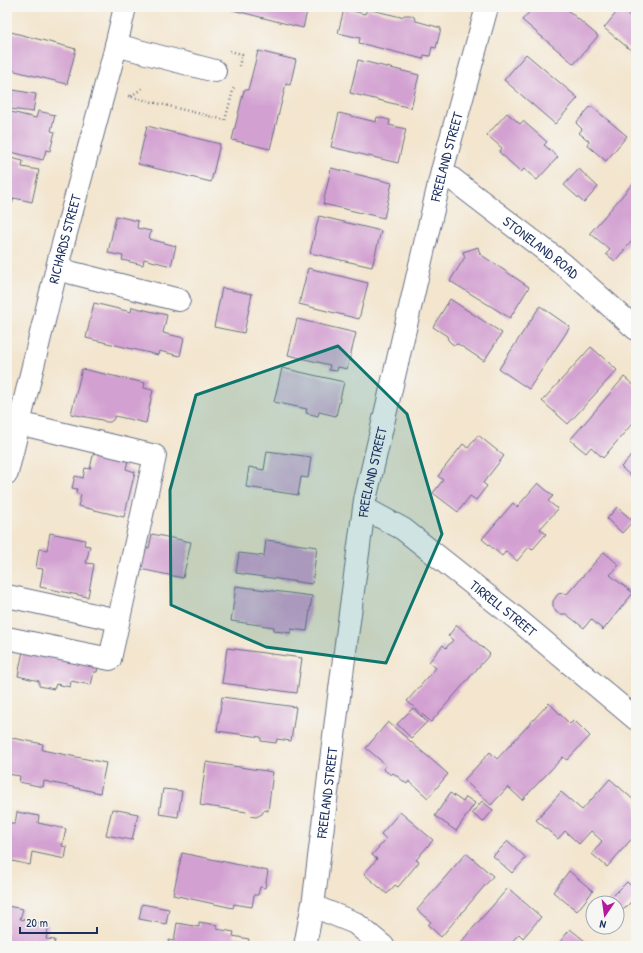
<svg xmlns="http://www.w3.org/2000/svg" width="643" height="953" viewBox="0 0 643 953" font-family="'Patrick Hand',sans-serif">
	<rect width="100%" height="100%" fill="#f6f6f2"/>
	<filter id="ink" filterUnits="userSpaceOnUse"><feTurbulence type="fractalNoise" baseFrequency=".025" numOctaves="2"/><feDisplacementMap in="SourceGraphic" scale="8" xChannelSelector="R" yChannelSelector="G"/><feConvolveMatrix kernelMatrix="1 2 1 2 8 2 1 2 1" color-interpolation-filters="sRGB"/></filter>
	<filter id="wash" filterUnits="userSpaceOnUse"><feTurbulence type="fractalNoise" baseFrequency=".012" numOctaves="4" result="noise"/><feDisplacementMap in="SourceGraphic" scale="16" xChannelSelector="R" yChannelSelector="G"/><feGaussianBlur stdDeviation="0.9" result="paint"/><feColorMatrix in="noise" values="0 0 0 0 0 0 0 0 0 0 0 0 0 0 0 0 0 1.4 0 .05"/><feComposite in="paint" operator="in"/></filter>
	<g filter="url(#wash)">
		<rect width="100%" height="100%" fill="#f3e5ce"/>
		<g id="blocks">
			<path fill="#d3a1d1" d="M 221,7 L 308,7 L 303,28 Z
				M 534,7 L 564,7 L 598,36 L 574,64 L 522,20 Z
				M 620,8 L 636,21 L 636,49 L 633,52 L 604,28 Z
				M 344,9 L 365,14 L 367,9 L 401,17 L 405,15 L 410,15 L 414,17 L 416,21 L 441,28 L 436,48 L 432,47 L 430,56 L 424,55 L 423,59 L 359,43 L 360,38 L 338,33 Z
				M 7,31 L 76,49 L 67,84 L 7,69 Z
				M 258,51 L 296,60 L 290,85 L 286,84 L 270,149 L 232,140 L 244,90 L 248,90 Z
				M 526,54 L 578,98 L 555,124 L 504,80 Z
				M 358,60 L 419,75 L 411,108 L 350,93 Z
				M 13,90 L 36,94 L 33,112 L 10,109 Z
				M 591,106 L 627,136 L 606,161 L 587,145 L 589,141 L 579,133 L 582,129 L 576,123 Z
				M 7,111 L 36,118 L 38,111 L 55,115 L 51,131 L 55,132 L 50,151 L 46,150 L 43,160 L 7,151 Z
				M 339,113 L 376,122 L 377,117 L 390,120 L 389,125 L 406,129 L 398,163 L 331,147 Z
				M 507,113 L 520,124 L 523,121 L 547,142 L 544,145 L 558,157 L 537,180 L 524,169 L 521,172 L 499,152 L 502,148 L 487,135 Z
				M 147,126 L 220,144 L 211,182 L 138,164 Z
				M 7,157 L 23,161 L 22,167 L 39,170 L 32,202 L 14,198 L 12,204 L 7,203 Z
				M 331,168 L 392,183 L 384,218 L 323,204 Z
				M 579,169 L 598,187 L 584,203 L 564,185 Z
				M 635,181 L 636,181 L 636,236 L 615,261 L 606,254 L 610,250 L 590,233 Z
				M 116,216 L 138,221 L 137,228 L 151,231 L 149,239 L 176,246 L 171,266 L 144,259 L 143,265 L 122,260 L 123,256 L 108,253 Z
				M 319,216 L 381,231 L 372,267 L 310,253 Z
				M 478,247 L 480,254 L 529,287 L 510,318 L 450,281 L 465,257 L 463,252 Z
				M 308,268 L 368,283 L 359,319 L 299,304 Z
				M 222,288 L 252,294 L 244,333 L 214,327 Z
				M 450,299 L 502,333 L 484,361 L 458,344 L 454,345 L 451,343 L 448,340 L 447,336 L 433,327 Z
				M 94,303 L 131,312 L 132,307 L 167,315 L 163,333 L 184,338 L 180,356 L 159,351 L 158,355 L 86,338 Z
				M 540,306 L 570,327 L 529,389 L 499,369 Z
				M 297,319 L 356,333 L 347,369 L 338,367 L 337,371 L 329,370 L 330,365 L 288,355 Z
				M 591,347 L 617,370 L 568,424 L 542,401 Z
				M 282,368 L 344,382 L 336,416 L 319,412 L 318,416 L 306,413 L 307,409 L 274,402 Z
				M 82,369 L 145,383 L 144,388 L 153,390 L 146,423 L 115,416 L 113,420 L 110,422 L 106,422 L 102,420 L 71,414 Z
				M 624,377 L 636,387 L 636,419 L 603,458 L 591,447 L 586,453 L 570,440 Z
				M 478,435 L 504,456 L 483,483 L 487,486 L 476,500 L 470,496 L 458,512 L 433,493 L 443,480 L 438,476 L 463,444 L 468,448 Z
				M 94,451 L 128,460 L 126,469 L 135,472 L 124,517 L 78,506 L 81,495 L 76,493 L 77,489 L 72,488 L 75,476 L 83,478 L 85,468 L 90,469 Z
				M 267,451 L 311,457 L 308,478 L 301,477 L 298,495 L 246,487 L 249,467 L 264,470 Z
				M 636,451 L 636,481 L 621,467 Z
				M 538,483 L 553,496 L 548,501 L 558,509 L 540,529 L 546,534 L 532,550 L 529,547 L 517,561 L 506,551 L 502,556 L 482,539 L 513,503 L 517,507 Z
				M 617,507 L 633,521 L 622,533 L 607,519 Z
				M 50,533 L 85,540 L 84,545 L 90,546 L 86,563 L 94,564 L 88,597 L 40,587 L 43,569 L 36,568 L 39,549 L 47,550 Z
				M 152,534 L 191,542 L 183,578 L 140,569 L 145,548 L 149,548 Z
				M 266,540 L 317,547 L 312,584 L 236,573 L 239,553 L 264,556 Z
				M 604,552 L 619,565 L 610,575 L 633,593 L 603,630 L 591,619 L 584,628 L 566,614 L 560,614 L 556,612 L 553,606 L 553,601 L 558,594 L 563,593 L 567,594 Z
				M 236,586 L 312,596 L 307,631 L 291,629 L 291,633 L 274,631 L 274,627 L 231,621 Z
				M 457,625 L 490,654 L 431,722 L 407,701 L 436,668 L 429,662 L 443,645 L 446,648 L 453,640 L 448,636 Z
				M 24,646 L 98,667 L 97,672 L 94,672 L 91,685 L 71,681 L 70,687 L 56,684 L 54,689 L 39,686 L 39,681 L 18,676 Z
				M 227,648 L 302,658 L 297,693 L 222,683 Z
				M 222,697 L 296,707 L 291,741 L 277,739 L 276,743 L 261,741 L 261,737 L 217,731 Z
				M 549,703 L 570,724 L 574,720 L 590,736 L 567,760 L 563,757 L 522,800 L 508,787 L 491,805 L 464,780 L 490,752 L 497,759 Z
				M 413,708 L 427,722 L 411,738 L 397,724 Z
				M 388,722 L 448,774 L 428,798 L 409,781 L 407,784 L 393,773 L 391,775 L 383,769 L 386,765 L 366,748 Z
				M 7,737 L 43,744 L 42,750 L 106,763 L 100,793 L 44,781 L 43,787 L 19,782 L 20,776 L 7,774 Z
				M 206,762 L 273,772 L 268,811 L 264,810 L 262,814 L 256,817 L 251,816 L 247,812 L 200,805 Z
				M 610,779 L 636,802 L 636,834 L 607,867 L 592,854 L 602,841 L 591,831 L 579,844 L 565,831 L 558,839 L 536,820 L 561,792 L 582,810 Z
				M 163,789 L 182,791 L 178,817 L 159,814 Z
				M 450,793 L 463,802 L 466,797 L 475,803 L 456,831 L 435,816 Z
				M 482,801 L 493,810 L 483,822 L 472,813 Z
				M 112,809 L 138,814 L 132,840 L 106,835 Z
				M 17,812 L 39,816 L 38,823 L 66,829 L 62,846 L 67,847 L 65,859 L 32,852 L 30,865 L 8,860 L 10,849 L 7,849 L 7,822 L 15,824 Z
				M 400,812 L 433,840 L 416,860 L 419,862 L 398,887 L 395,885 L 387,894 L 364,874 L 377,859 L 372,855 L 386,839 L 381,834 Z
				M 508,841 L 526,858 L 512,873 L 493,856 Z
				M 182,853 L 268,871 L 265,888 L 260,887 L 258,895 L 254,895 L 252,907 L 234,904 L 233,908 L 173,895 Z
				M 466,853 L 493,876 L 441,937 L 428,925 L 431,922 L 417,910 Z
				M 569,871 L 593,891 L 577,911 L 553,892 Z
				M 627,882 L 636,890 L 636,897 L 621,912 L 617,908 L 617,903 L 612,903 L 609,900 Z
				M 508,888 L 541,917 L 523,938 L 519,934 L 508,946 L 463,946 L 460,943 Z
				M 142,904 L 169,909 L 166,924 L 139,919 Z
				M 7,906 L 23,909 L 20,919 L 49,925 L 46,939 L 55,940 L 54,946 L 25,946 L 17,944 L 17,946 L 7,946 Z
				M 199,922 L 217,925 L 217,929 L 234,932 L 233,936 L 249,939 L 248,946 L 168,946 L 169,940 L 174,941 L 177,923 L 199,927 Z
				M 570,929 L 590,945 L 589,946 L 557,946 Z"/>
		</g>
	</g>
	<g filter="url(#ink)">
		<use href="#blocks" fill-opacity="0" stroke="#676f85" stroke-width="1"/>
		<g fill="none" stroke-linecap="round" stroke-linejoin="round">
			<defs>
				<g id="minor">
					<path d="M 116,45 L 215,71"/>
					<path id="s1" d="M 442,171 L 563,264 L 636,329"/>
					<path d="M 57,269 L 179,300"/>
					<path id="s2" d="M 7,473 L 59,259 L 114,54 L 125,7"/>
					<path id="s3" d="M 364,508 L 403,529 L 517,619 L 636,719"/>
					<path d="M 7,596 L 118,620"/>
					<path d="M 7,638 L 110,659 L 155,456 L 18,423"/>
					<path d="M 313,906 L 355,923 L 383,946"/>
					<path id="s4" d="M 305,946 L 314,898 L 337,712 L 365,500 L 442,171 L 487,7"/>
				</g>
			</defs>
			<use href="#minor" stroke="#676f85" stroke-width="24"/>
			<path stroke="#676f85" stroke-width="2.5" stroke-dasharray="1 3" stroke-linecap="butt" d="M 230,51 L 242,54 L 239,66
				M 128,96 L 225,120 L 234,87
				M 131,96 L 143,88"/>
			<use href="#minor" stroke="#fff" stroke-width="22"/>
		</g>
	</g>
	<path fill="#0f766e" fill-opacity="0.2" stroke="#0f766e" stroke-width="3" stroke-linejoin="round" d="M 338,346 L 407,414 L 442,534 L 386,663 L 266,647 L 171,605 L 170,490 L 196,395 Z"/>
	<g text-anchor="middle" stroke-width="4" stroke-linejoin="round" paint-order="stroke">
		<g font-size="14" fill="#1b2f5e" stroke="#f6f6f2">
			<text dy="5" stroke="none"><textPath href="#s4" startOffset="803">FREELAND STREET</textPath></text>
			<text dy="5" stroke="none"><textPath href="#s2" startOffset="241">RICHARDS STREET</textPath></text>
			<text dy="5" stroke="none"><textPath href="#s1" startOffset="125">STONELAND ROAD</textPath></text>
			<text dy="5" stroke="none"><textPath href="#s4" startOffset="479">FREELAND STREET</textPath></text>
			<text dy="5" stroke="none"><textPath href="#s3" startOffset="172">TIRRELL STREET</textPath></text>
			<text dy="5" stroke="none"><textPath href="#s4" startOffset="155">FREELAND STREET</textPath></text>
		</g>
	</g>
	<rect width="643" height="953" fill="none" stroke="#f6f6f2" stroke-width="24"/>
	<g transform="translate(605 915) rotate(193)"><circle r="19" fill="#f6f6f2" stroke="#9ea6b7"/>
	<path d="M0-3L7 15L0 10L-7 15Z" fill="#b5179e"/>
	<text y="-6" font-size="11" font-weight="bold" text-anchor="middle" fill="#1b2f5e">N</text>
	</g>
	<path d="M20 927v6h77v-6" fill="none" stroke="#1b2f5e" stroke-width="2"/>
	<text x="26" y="927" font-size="12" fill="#1b2f5e" stroke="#f6f6f2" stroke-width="3" paint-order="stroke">20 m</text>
</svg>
